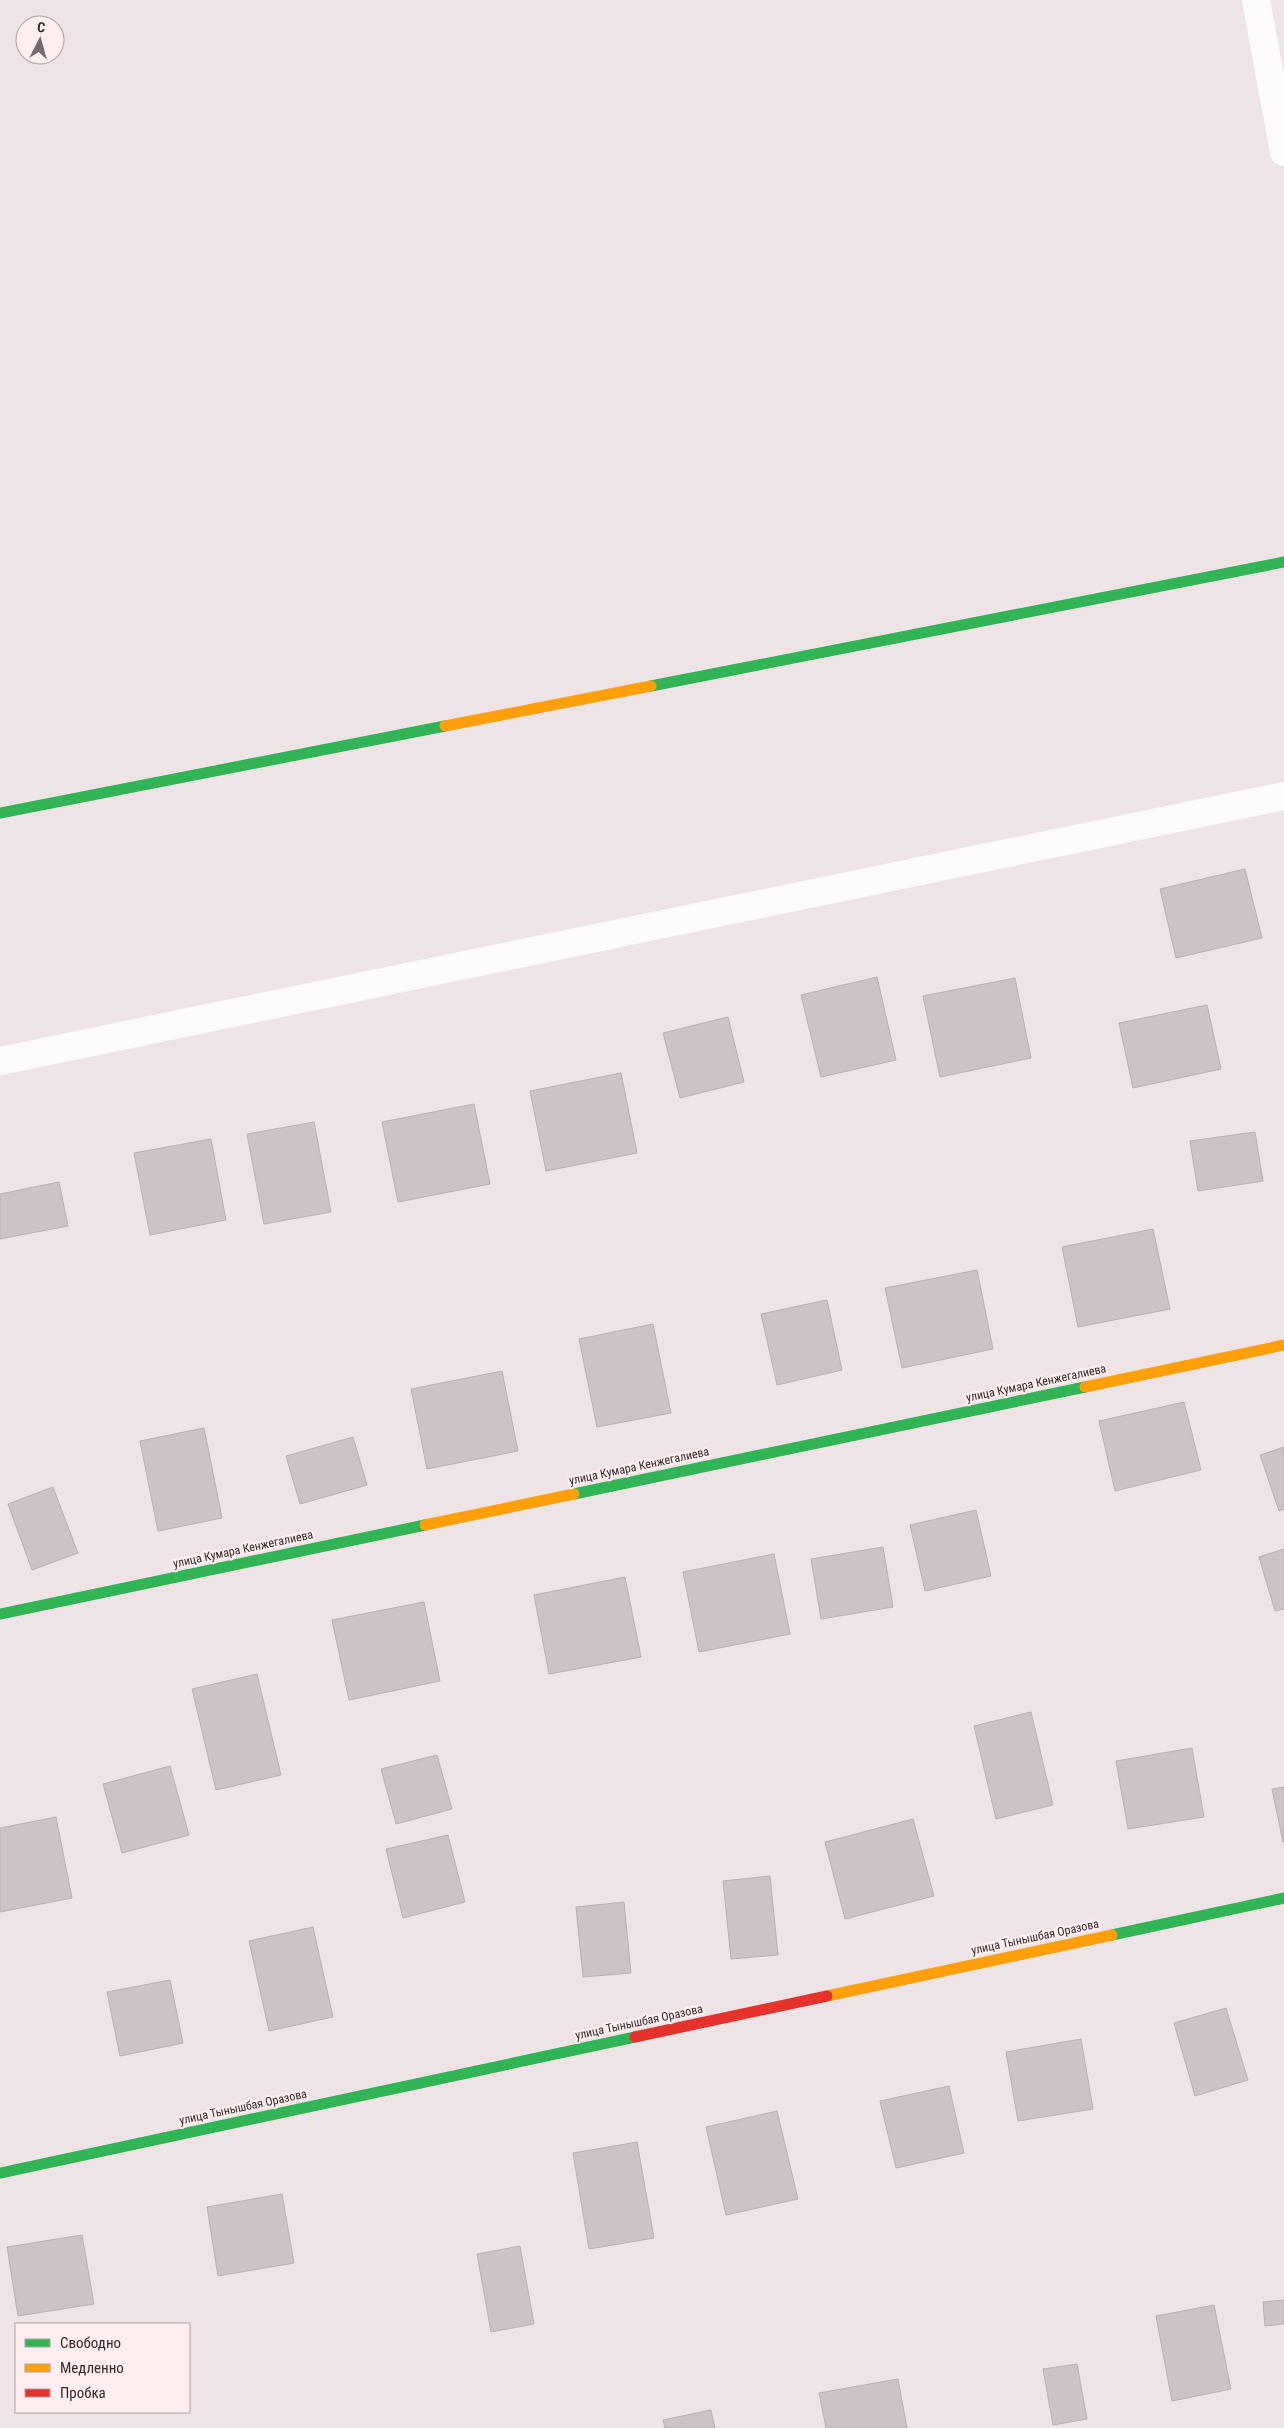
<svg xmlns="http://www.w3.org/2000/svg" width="1284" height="2428" viewBox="0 0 1284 2428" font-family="'Roboto Condensed',sans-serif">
	<rect width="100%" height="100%" fill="#efe4e5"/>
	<path fill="#ccc3c4" stroke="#b9b0b1" d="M 1245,869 L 1262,938 L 1176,958 L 1160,889 Z
		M 877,977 L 896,1060 L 821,1077 L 801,995 Z
		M 1015,978 L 1031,1058 L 940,1077 L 923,996 Z
		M 1207,1005 L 1221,1069 L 1133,1088 L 1119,1023 Z
		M 728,1017 L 744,1082 L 680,1098 L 663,1033 Z
		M 621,1073 L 637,1153 L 546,1171 L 530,1091 Z
		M 474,1104 L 490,1184 L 398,1202 L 382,1122 Z
		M 314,1122 L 331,1212 L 264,1224 L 247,1134 Z
		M 1255,1132 L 1263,1181 L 1198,1191 L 1190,1141 Z
		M 211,1139 L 226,1220 L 150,1235 L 134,1153 Z
		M 59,1182 L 68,1226 L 0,1239 L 0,1194 Z
		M 1153,1229 L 1170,1309 L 1078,1327 L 1062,1247 Z
		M 977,1270 L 993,1349 L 902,1368 L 885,1288 Z
		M 827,1300 L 842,1370 L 777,1385 L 761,1314 Z
		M 653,1324 L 671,1413 L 597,1427 L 579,1339 Z
		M 502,1371 L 518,1451 L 427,1469 L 411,1389 Z
		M 1184,1402 L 1201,1470 L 1115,1491 L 1099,1421 Z
		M 204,1428 L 222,1518 L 158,1531 L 140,1441 Z
		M 353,1437 L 367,1485 L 300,1504 L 286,1456 Z
		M 1284,1447 L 1284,1509 L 1279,1511 L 1260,1455 Z
		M 53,1487 L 78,1553 L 32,1570 L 8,1504 Z
		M 976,1510 L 991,1576 L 925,1591 L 910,1525 Z
		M 883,1547 L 893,1607 L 821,1619 L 811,1559 Z
		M 1284,1549 L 1284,1609 L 1275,1611 L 1259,1557 Z
		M 774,1554 L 790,1634 L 699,1652 L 683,1572 Z
		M 625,1577 L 641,1657 L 549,1674 L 534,1595 Z
		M 424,1602 L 440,1681 L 349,1700 L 332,1620 Z
		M 257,1674 L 281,1775 L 216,1790 L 192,1689 Z
		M 1031,1712 L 1053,1805 L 996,1819 L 974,1726 Z
		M 1192,1748 L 1204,1817 L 1128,1829 L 1116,1761 Z
		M 437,1755 L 452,1809 L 396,1824 L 381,1769 Z
		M 170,1766 L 189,1835 L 122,1853 L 103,1784 Z
		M 1284,1787 L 1284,1842 L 1283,1842 L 1272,1789 Z
		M 56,1817 L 72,1898 L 0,1912 L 0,1828 Z
		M 913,1819 L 934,1896 L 845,1919 L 825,1842 Z
		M 448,1835 L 465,1902 L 403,1918 L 386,1849 Z
		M 770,1876 L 778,1955 L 731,1959 L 723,1881 Z
		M 624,1902 L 631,1973 L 583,1977 L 576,1907 Z
		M 313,1927 L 333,2017 L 269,2031 L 249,1941 Z
		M 170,1980 L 183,2043 L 120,2056 L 107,1992 Z
		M 1226,2008 L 1248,2080 L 1195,2096 L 1174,2023 Z
		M 1081,2039 L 1093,2109 L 1018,2121 L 1006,2052 Z
		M 949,2086 L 964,2153 L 896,2168 L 880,2101 Z
		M 777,2111 L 798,2199 L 726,2215 L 706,2127 Z
		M 637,2142 L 654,2238 L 589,2249 L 573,2153 Z
		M 282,2194 L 294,2263 L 218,2276 L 207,2207 Z
		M 82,2235 L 94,2304 L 18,2316 L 7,2247 Z
		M 520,2246 L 534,2324 L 491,2332 L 477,2254 Z
		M 1284,2300 L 1284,2324 L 1265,2326 L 1263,2302 Z
		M 1214,2305 L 1231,2389 L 1172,2401 L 1156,2316 Z
		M 1077,2364 L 1087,2419 L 1053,2425 L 1043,2369 Z
		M 898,2379 L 907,2428 L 826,2428 L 819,2393 Z
		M 711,2410 L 715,2428 L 665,2428 L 663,2420 Z"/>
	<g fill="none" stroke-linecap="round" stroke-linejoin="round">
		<path stroke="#fdfbfb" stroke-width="28" d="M 1256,0 L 1284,152
			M 0,1061 L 1284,796"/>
		<path stroke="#30b455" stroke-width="11" d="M 651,686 L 1284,562
			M 0,813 L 445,726
			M 574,1494 L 1085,1387
			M 0,1614 L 425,1525
			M 1112,1935 L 1284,1898
			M 0,2173 L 635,2037"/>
		<path stroke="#ff9f0a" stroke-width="11" d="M 445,726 L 651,686
			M 1085,1387 L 1284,1345
			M 425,1525 L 574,1494
			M 827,1996 L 1112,1935"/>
		<path stroke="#e5322d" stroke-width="11" d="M 635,2037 L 827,1996"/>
	</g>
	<g text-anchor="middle" stroke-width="4.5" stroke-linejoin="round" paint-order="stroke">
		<g font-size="12" fill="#322a2b" stroke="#ffeeef">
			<text transform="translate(1036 1383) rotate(-12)" y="4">улица Кумара Кенжегалиева</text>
			<text transform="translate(639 1466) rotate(-12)" y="4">улица Кумара Кенжегалиева</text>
			<text transform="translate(243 1549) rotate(-12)" y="4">улица Кумара Кенжегалиева</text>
			<text transform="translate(1035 1937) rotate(-12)" y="4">улица Тынышбая Оразова</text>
			<text transform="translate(639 2022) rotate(-12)" y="4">улица Тынышбая Оразова</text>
			<text transform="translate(243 2107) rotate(-12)" y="4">улица Тынышбая Оразова</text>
		</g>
	</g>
	<rect x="15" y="2323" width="175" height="90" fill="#ffeeef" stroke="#ada0a1"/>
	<rect x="25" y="2339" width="25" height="8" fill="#30b455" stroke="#ada0a1"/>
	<text x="60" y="2348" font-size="15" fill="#322a2b">Свободно</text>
	<rect x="25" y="2364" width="25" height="8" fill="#ff9f0a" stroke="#ada0a1"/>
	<text x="60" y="2373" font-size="15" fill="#322a2b">Медленно</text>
	<rect x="25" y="2389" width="25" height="8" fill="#e5322d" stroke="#ada0a1"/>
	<text x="60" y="2398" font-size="15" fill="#322a2b">Пробка</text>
	<g transform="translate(40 40) rotate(6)"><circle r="24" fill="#ffeeef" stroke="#ada0a1"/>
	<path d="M0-4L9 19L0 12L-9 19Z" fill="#746b6c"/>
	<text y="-8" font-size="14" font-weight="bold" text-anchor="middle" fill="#322a2b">С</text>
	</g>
</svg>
